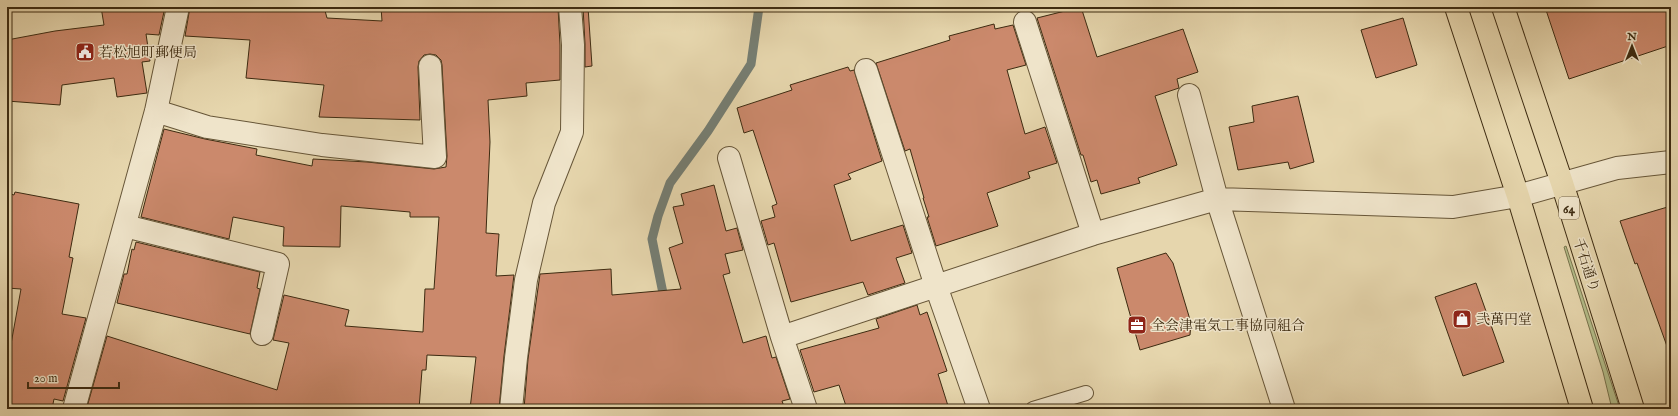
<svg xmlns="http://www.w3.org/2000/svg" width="1678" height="416" viewBox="0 0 1678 416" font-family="'IM FELL English','Noto Serif JP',serif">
	<rect width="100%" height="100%" fill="#e6d6ad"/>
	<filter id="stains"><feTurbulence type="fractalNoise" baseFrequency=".005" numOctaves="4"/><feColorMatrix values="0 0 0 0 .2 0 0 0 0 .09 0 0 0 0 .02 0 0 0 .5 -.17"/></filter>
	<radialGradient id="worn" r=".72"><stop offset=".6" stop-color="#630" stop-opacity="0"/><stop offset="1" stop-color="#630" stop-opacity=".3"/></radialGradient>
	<path fill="#b4be8a" stroke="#78744e" d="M 1566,246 L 1620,409 L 1612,409 L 1603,372 L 1564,247 Z"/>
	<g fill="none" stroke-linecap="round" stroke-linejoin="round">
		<path stroke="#757e73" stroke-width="9" d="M 665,303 L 652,239 L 658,216 L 670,183 L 708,131 L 751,64 L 759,7"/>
	</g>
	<path fill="#cb896c" stroke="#3d2b11" d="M 101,7 L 165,7 L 159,35 L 146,34 L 150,61 L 142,62 L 147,93 L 117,97 L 114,78 L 62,85 L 60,105 L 7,101 L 7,40 L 55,31 L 104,25 Z
		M 190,7 L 324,7 L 327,18 L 382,21 L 381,7 L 434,7 L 434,11 L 484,9 L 483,7 L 558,7 L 560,45 L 560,80 L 526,83 L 527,96 L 488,100 L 490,142 L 486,233 L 499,234 L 496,276 L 514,275 L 504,356 L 499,409 L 470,409 L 476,357 L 427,355 L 426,370 L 422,370 L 419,409 L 94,409 L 87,407 L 107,336 L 277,390 L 289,343 L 273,340 L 284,295 L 349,310 L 345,326 L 423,332 L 425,289 L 434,289 L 439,217 L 410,217 L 410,212 L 341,206 L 340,247 L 283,246 L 284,227 L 233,217 L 229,239 L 141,217 L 164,129 L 205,139 L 257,149 L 256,155 L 312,166 L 313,159 L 367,162 L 434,169 L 446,167 L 447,156 L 442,65 L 441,60 L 436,55 L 430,54 L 424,55 L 419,61 L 418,67 L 420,120 L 319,117 L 324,85 L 246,78 L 250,40 L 185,36 Z
		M 583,7 L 588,7 L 592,66 L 585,67 L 585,44 Z
		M 1081,7 L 1097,57 L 1183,29 L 1198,72 L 1177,79 L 1179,88 L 1155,96 L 1177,165 L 1138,178 L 1140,183 L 1101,194 L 1097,180 L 1091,182 L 1083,155 L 1081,155 L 1037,18 Z
		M 1545,7 L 1671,7 L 1671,45 L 1569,79 Z
		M 1403,18 L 1417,65 L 1376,78 L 1361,30 Z
		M 994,24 L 995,29 L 1013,25 L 1026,65 L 1007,70 L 1025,134 L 1045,127 L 1057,163 L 1028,172 L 1030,178 L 987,193 L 998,226 L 936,246 L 927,217 L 929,217 L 923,198 L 924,198 L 910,149 L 905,151 L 876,63 L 950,40 L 949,36 Z
		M 848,67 L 850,71 L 854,70 L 882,161 L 848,174 L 851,179 L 834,185 L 851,241 L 903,225 L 912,253 L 896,258 L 905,283 L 868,295 L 863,282 L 791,302 L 774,243 L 768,245 L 761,221 L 775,217 L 772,206 L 777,204 L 753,130 L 744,133 L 737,108 L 792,90 L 790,85 Z
		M 1298,96 L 1314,162 L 1290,169 L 1288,162 L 1238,170 L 1229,127 L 1254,122 L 1252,106 Z
		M 714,185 L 726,231 L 737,228 L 743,250 L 725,254 L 730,273 L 723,275 L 743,343 L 766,336 L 772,358 L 776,357 L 790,399 L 782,401 L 785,409 L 524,409 L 528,359 L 540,274 L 611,269 L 612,295 L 681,289 L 669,248 L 683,243 L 673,207 L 684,205 L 681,194 Z
		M 15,192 L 79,204 L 69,257 L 73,258 L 62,314 L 86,318 L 63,401 L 54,399 L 52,409 L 7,409 L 7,343 L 11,344 L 21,289 L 7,288 L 7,193 L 14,195 Z
		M 1671,206 L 1671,348 L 1668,349 L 1637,263 L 1635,264 L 1620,221 Z
		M 136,242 L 260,272 L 257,288 L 260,289 L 250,334 L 117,303 L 124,274 L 127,274 L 132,249 L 134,250 Z
		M 1166,253 L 1173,263 L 1191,323 L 1190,335 L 1140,350 L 1117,268 Z
		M 1476,283 L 1504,362 L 1463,376 L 1435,297 Z
		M 917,305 L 920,315 L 927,312 L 947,371 L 938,374 L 949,409 L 847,409 L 839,385 L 814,392 L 800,350 L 879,328 L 876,319 Z"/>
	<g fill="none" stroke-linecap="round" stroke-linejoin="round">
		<defs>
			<path id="service" d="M 1033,409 L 1086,393"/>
			<path id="minor" d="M 1025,22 L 1093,234
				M 866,70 L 936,286 L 979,409
				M 1189,95 L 1217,199 L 1284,409
				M 156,111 L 207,127 L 322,145 L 435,157 L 430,66
				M 729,158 L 782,337 L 806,409
				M 125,226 L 278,264 L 262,334
				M 782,337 L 1093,234 L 1217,199 L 1453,207 L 1518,196 L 1617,168 L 1671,162
				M 74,409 L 156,111 L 178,7
				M 511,409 L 516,358 L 526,280 L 544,203 L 572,132 L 573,45 L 570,7"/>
			<path id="primary" d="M 1456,7 L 1518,196 L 1582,409
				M 1503,7 L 1562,183 L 1633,409"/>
		</defs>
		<use href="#service" stroke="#675638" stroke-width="16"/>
		<use href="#minor" stroke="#675638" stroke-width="24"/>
		<use href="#primary" stroke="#3d2b11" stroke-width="24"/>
		<use href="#service" stroke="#efe4ca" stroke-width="14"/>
		<use href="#minor" stroke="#efe4ca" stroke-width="22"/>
		<use href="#primary" stroke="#e6d6ad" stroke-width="22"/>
	</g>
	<defs>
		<symbol id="civic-square" viewBox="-11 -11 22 22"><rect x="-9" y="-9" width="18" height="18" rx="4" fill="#8f2418" stroke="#efe4ca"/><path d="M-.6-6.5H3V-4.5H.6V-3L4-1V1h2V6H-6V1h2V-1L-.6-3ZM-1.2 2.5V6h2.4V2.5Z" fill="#fff"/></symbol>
		<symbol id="shop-square" viewBox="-11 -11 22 22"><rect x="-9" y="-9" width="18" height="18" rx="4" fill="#8f2418" stroke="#efe4ca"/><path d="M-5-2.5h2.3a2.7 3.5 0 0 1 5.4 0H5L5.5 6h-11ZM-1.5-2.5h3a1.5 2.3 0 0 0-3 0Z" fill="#fff"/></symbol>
		<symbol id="office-square" viewBox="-11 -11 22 22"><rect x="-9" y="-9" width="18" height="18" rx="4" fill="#8f2418" stroke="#efe4ca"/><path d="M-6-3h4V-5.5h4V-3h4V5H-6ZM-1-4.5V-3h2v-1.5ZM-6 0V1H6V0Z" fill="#fff"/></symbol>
	</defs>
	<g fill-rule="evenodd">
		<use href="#civic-square" x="74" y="41" width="22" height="22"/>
		<use href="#shop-square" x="1451" y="308" width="22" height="22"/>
		<use href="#office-square" x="1126" y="314" width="22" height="22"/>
	</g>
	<g text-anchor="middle" stroke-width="3" stroke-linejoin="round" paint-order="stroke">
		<rect fill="#efe4ca" stroke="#726248" stroke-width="1" x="1559" y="197" width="20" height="22" rx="3"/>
		<g font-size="13" font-weight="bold" fill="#3d2b11">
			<text x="1569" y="213">64</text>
		</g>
		<g font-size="14" fill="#3d2b11" stroke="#efe4ca" text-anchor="start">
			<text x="99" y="57">若松旭町郵便局</text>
			<text x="1476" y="324">弐萬円堂</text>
			<text x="1151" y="330">全会津電気工事協同組合</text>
		</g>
		<g font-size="14" fill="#3d2b11" stroke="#efe4ca">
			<text transform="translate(1587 265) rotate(72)" y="5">千石通り</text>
		</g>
	</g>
	<rect width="1678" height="416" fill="none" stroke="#e6d6ad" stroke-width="24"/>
	<rect x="8" y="8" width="1662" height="400" fill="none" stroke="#3d2b11" stroke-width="2"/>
	<rect x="12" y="12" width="1654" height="392" fill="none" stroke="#3d2b11"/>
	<g transform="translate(1632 46)" stroke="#efe4ca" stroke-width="3" paint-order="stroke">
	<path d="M0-3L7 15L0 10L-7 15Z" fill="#3d2b11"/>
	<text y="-6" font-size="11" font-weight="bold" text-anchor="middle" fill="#3d2b11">N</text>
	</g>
	<path d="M28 382v6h91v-6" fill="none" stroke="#3d2b11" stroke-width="2"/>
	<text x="34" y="382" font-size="12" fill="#3d2b11" stroke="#efe4ca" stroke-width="3" paint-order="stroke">20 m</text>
	<rect width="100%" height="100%" filter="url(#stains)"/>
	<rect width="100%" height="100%" fill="url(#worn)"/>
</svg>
